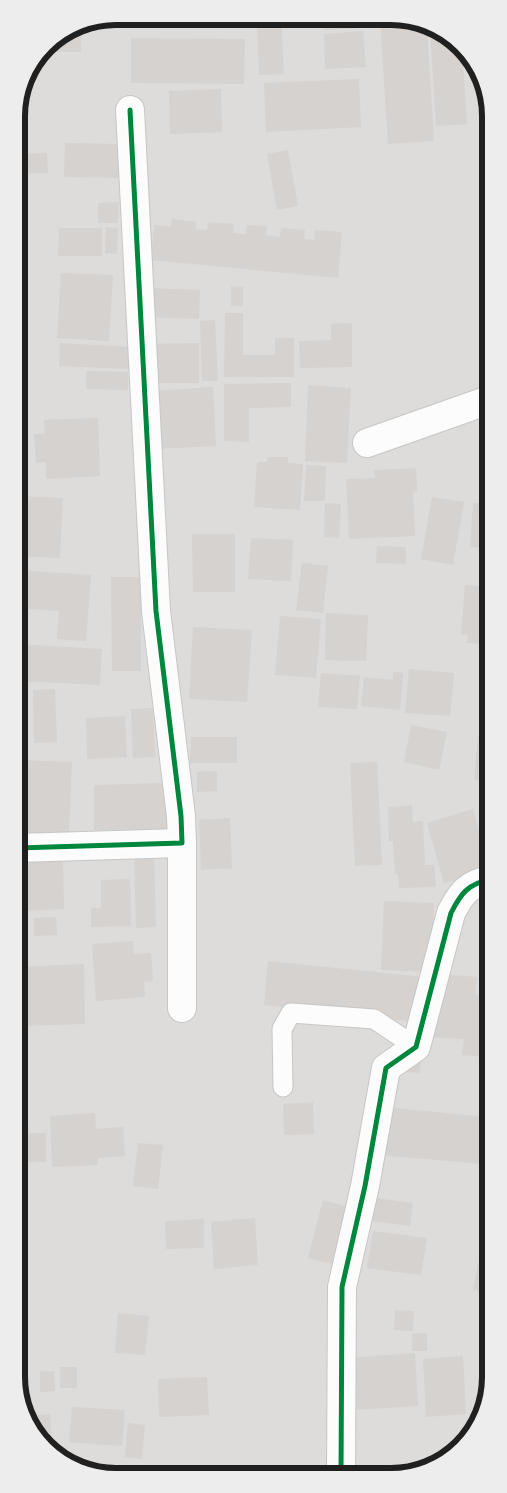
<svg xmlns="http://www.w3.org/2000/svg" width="507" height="1493" viewBox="0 0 507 1493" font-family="Inter,sans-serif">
	<rect width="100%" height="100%" fill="#eeece9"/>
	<path fill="#dddcda" d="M 116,16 L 410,18 L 461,45 L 489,97 L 491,1383 L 466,1442 L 410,1475 L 97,1475 L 46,1448 L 18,1396 L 16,110 L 27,72 L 50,41 L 78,24 Z"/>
	<path fill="#d5d2d0" d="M 257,17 L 281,17 L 284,74 L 259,75 Z
		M 324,18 L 362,18 L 363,28 L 324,30 Z
		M 380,18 L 410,18 L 427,27 L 434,141 L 388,144 Z
		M 89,22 L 89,31 L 81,31 L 81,52 L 42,52 L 50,41 L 78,24 Z
		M 430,29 L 462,47 L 467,124 L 436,126 Z
		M 363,31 L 366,67 L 325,69 L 324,34 Z
		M 131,38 L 245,39 L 244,84 L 131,83 Z
		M 359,79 L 361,127 L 266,132 L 264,83 Z
		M 480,80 L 489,97 L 489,106 L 481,106 Z
		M 221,89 L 222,132 L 170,134 L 169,91 Z
		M 65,143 L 122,144 L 121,178 L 64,177 Z
		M 288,150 L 298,206 L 277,210 L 267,154 Z
		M 47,153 L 48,173 L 17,174 L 17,154 Z
		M 119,202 L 118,223 L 98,223 L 98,203 Z
		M 172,219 L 196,222 L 196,229 L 207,230 L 208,222 L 234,224 L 233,233 L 246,234 L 247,225 L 267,226 L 266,235 L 280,237 L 281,228 L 305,230 L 304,239 L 314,240 L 315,230 L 342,232 L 338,278 L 151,260 L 154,225 L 171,227 Z
		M 106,227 L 118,228 L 117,254 L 105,253 Z
		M 59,228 L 102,228 L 102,256 L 58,256 Z
		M 61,273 L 113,275 L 109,341 L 57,338 Z
		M 231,286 L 243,287 L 243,306 L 231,306 Z
		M 149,288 L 200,290 L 199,319 L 148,317 Z
		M 225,313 L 243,313 L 243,355 L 275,355 L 275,338 L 294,338 L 294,377 L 224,377 Z
		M 215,320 L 218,381 L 202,381 L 200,321 Z
		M 352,323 L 352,367 L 300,368 L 299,341 L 331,340 L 331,324 Z
		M 60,343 L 131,347 L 129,369 L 59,366 Z
		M 199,343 L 199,383 L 146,383 L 145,344 Z
		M 86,371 L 128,372 L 128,390 L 86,389 Z
		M 291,383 L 291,407 L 249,408 L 249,442 L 224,441 L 224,384 Z
		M 308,385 L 351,388 L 347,463 L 305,461 Z
		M 213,387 L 216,446 L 154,449 L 151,391 Z
		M 98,418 L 100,476 L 46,479 L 46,462 L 36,463 L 34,434 L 45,434 L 44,420 Z
		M 267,457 L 288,457 L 288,463 L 303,464 L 300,510 L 254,507 L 257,462 L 267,462 Z
		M 484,463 L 489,464 L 489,548 L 470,547 L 473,503 L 481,503 Z
		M 306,465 L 326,466 L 325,501 L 304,501 Z
		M 416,468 L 417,491 L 413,492 L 415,536 L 349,539 L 346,479 L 375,478 L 374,470 Z
		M 17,496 L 63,498 L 60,558 L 17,556 Z
		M 432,497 L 464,502 L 453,565 L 421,559 Z
		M 325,503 L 341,504 L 339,538 L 324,537 Z
		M 192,534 L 235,534 L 235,592 L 193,592 Z
		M 251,538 L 293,540 L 291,581 L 248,579 Z
		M 377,546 L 406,547 L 406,564 L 376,563 Z
		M 302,563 L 328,566 L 323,613 L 296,610 Z
		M 17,570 L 91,575 L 86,641 L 57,639 L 59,611 L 17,608 Z
		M 111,577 L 141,577 L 141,671 L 112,671 Z
		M 465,585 L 489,587 L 490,644 L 467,643 L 468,635 L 461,635 Z
		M 326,613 L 368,615 L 366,661 L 325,660 Z
		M 280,616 L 321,619 L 316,678 L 275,675 Z
		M 193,627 L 252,630 L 247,702 L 189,699 Z
		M 17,644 L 102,649 L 100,685 L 17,681 Z
		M 409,669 L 454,673 L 450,716 L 405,713 Z
		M 393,672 L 403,673 L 400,710 L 361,706 L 364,677 L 393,680 Z
		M 321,673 L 360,676 L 357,709 L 318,707 Z
		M 55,689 L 57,742 L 34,743 L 33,690 Z
		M 153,708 L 155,757 L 133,758 L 131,709 Z
		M 125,716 L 127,757 L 87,759 L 86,718 Z
		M 411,725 L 447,732 L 439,770 L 404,762 Z
		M 478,736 L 490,737 L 490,781 L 474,780 Z
		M 191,737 L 237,737 L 237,763 L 190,763 Z
		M 17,760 L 72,762 L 69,834 L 17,832 Z
		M 377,762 L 382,865 L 355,866 L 350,763 Z
		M 217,771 L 217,791 L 197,792 L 197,772 Z
		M 167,783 L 168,829 L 94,830 L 94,785 Z
		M 412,805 L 413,822 L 423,821 L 425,865 L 434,865 L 436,887 L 399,888 L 398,874 L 395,874 L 393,841 L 389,841 L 388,807 Z
		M 473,809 L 490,870 L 444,883 L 427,823 Z
		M 230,818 L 232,868 L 201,870 L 199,820 Z
		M 154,854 L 156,927 L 136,928 L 134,855 Z
		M 18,858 L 63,858 L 64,909 L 18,911 Z
		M 130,879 L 131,926 L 91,927 L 91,908 L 101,908 L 101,880 Z
		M 384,901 L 434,903 L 431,972 L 381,970 Z
		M 56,917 L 57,935 L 34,936 L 34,918 Z
		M 133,941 L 134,954 L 151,953 L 153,981 L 144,982 L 145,997 L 96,1001 L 92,944 Z
		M 268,961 L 424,977 L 419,1022 L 264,1005 Z
		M 84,964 L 85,1024 L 18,1026 L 18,967 Z
		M 439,974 L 477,977 L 475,995 L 490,996 L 490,1026 L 487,1057 L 462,1055 L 464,1039 L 432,1037 Z
		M 409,1056 L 421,1057 L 420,1073 L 408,1072 Z
		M 313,1102 L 314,1134 L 284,1135 L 283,1104 Z
		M 385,1107 L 486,1117 L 482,1164 L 380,1155 Z
		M 95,1113 L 96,1129 L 123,1127 L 125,1156 L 98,1158 L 98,1165 L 52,1167 L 50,1116 Z
		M 28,1119 L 29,1133 L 46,1133 L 46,1162 L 18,1162 L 18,1120 Z
		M 138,1143 L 163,1145 L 158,1189 L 133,1186 Z
		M 375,1198 L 413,1203 L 410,1226 L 372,1221 Z
		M 323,1200 L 352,1208 L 336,1265 L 308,1258 Z
		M 255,1218 L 258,1265 L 214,1269 L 211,1222 Z
		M 204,1219 L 204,1248 L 166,1249 L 165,1221 Z
		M 373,1231 L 427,1238 L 421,1275 L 367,1268 Z
		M 478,1263 L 490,1266 L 490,1293 L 473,1290 Z
		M 395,1310 L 414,1311 L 413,1331 L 394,1330 Z
		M 118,1313 L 149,1316 L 145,1355 L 115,1353 Z
		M 427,1333 L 427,1351 L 412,1351 L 412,1334 Z
		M 415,1353 L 418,1406 L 352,1410 L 349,1358 Z
		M 463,1356 L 466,1414 L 426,1417 L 423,1359 Z
		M 60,1367 L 77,1367 L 77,1388 L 60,1388 Z
		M 54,1371 L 55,1391 L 40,1392 L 40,1372 Z
		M 207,1377 L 209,1415 L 159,1417 L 158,1379 Z
		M 72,1407 L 125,1410 L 122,1446 L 69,1442 Z
		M 50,1414 L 52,1447 L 45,1447 L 29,1416 Z
		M 128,1423 L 145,1425 L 142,1459 L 125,1457 Z"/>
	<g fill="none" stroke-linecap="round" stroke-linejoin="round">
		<defs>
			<path id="lane" d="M 283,1087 L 282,1029 L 291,1013 L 374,1019 L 416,1047"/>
			<path id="street" d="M 367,443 L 489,400
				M 182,843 L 182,1008
				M 17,848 L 182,843 L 181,816 L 156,611 L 130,110
				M 341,1475 L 342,1287 L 365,1186 L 386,1068 L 416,1047 L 451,913 C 460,895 468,883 490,880"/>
		</defs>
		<use href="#lane" stroke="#c7c6c5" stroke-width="21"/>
		<use href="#street" stroke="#c7c6c5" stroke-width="30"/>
		<use href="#lane" stroke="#fcfcfc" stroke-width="19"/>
		<use href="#street" stroke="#fcfcfc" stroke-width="28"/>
		<defs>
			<path id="cycleway" d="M 17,848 L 182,843 L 181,816 L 156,611 L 130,110
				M 341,1475 L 342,1287 L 365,1186 L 386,1068 L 416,1047 L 451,913 C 460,895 468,883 490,880"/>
		</defs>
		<use href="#cycleway" stroke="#fff" stroke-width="8"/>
		<use href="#cycleway" stroke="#00873e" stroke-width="5"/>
	</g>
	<path d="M0 0H507V1493H0ZM116 25H391A91 91 0 0 1 482 116V1377A91 91 0 0 1 391 1468H116A91 91 0 0 1 25 1377V116A91 91 0 0 1 116 25Z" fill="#ededed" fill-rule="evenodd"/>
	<path fill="none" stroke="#202020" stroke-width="6" d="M116 25H391A91 91 0 0 1 482 116V1377A91 91 0 0 1 391 1468H116A91 91 0 0 1 25 1377V116A91 91 0 0 1 116 25Z"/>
</svg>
